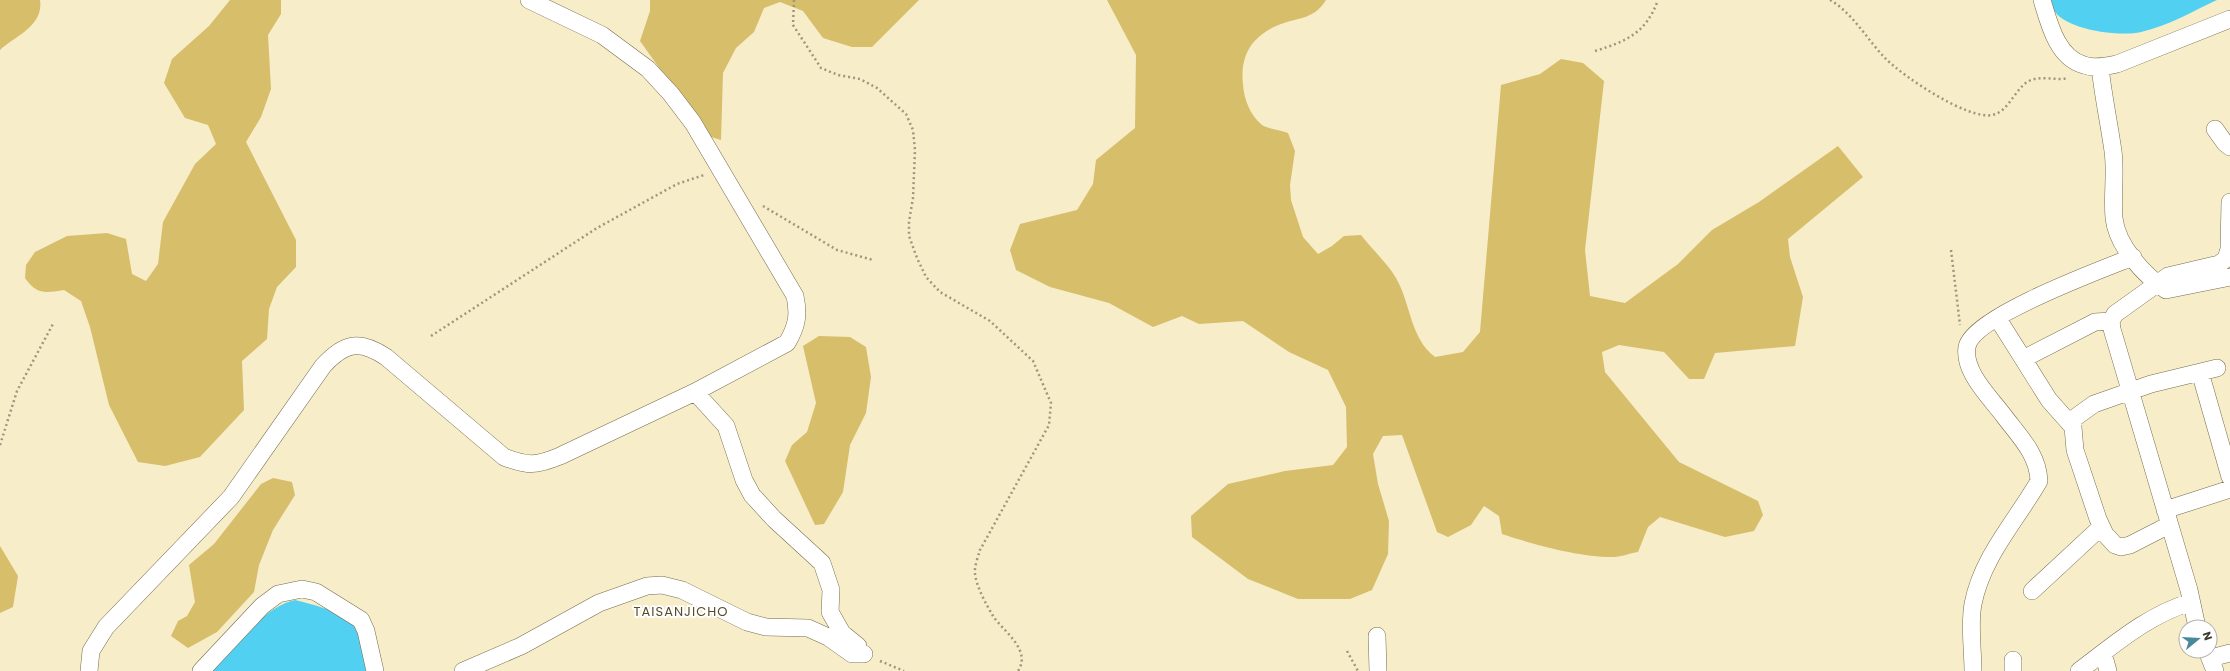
<svg xmlns="http://www.w3.org/2000/svg" width="2230" height="671" viewBox="0 0 2230 671" font-family="Poppins,sans-serif">
	<rect width="100%" height="100%" fill="#f7edc9"/>
	<path fill="#d6be6b" d="M 0,0 L 40,0 C 44,26 15,36 0,50 Z
		M 230,0 L 281,0 L 281,14 L 268,35 L 271,89 L 261,117 L 246,142 L 296,240 L 296,267 L 277,287 L 269,309 L 267,339 L 242,361 L 244,410 L 200,457 L 165,466 L 138,462 L 109,405 L 90,327 L 81,301 L 64,290 C 45,293 37,295 25,278 L 26,265 L 35,252 L 67,236 L 107,233 L 126,239 L 132,274 L 146,281 L 158,264 L 163,222 L 195,164 L 216,144 L 208,125 L 185,118 L 164,83 L 172,59 L 209,26 Z
		M 650,0 L 919,0 L 872,47 L 852,47 L 823,38 L 803,11 L 780,2 L 764,8 L 754,32 L 736,48 L 723,73 L 721,140 L 708,136 L 640,41 L 650,11 Z
		M 1107,0 L 1326,0 C 1313,21 1296,17 1276,26 C 1250,38 1240,57 1243,85 C 1244,99 1250,115 1262,125 C 1268,129 1281,130 1288,133 L 1295,151 L 1290,185 L 1291,200 L 1303,237 L 1318,254 L 1332,246 L 1344,236 L 1361,235 C 1372,249 1387,263 1396,278 C 1411,304 1410,338 1435,357 L 1463,352 L 1480,332 L 1501,85 L 1540,74 L 1561,59 L 1583,63 L 1604,81 L 1585,250 L 1590,296 L 1625,303 L 1678,264 L 1712,230 L 1759,202 L 1838,146 L 1863,177 L 1788,239 L 1790,257 L 1803,297 L 1795,346 L 1715,353 L 1704,379 L 1689,379 L 1664,352 L 1619,345 L 1602,352 L 1605,372 L 1679,462 L 1758,501 L 1763,515 L 1754,531 L 1725,537 L 1660,517 L 1648,527 L 1638,552 C 1630,553 1621,557 1614,557 C 1583,558 1531,544 1502,534 L 1499,516 L 1484,506 L 1471,525 L 1448,537 L 1437,532 L 1402,435 L 1383,436 L 1373,454 L 1378,484 L 1389,521 L 1388,554 L 1372,590 L 1350,599 L 1298,599 L 1248,579 L 1192,537 L 1191,516 L 1228,484 L 1285,471 L 1333,465 L 1347,447 L 1346,407 L 1328,370 L 1289,352 L 1243,321 L 1199,324 L 1182,316 L 1153,327 L 1109,303 L 1050,287 L 1016,270 L 1010,250 L 1020,224 L 1077,210 L 1093,184 L 1096,160 L 1135,128 L 1136,55 Z
		M 819,336 L 850,337 L 866,347 L 871,377 L 866,413 L 850,445 L 843,492 L 824,524 L 815,525 L 785,461 L 792,445 L 807,432 L 816,403 L 803,346 Z
		M 273,478 L 292,482 L 295,495 L 273,530 L 259,565 L 254,592 L 217,632 L 188,648 L 171,636 L 178,621 L 187,616 L 195,602 L 189,565 L 214,544 L 261,484 Z
		M 0,546 L 18,576 L 13,607 L 0,613 Z"/>
	<path fill="#51d0f2" d="M 2051,0 L 2217,0 C 2193,11 2168,26 2141,32 C 2120,37 2068,30 2055,12 C 2053,9 2052,4 2051,0 Z
		M 295,600 C 315,605 350,613 360,634 C 364,645 364,659 366,671 L 212,671 C 235,647 263,607 295,600 Z"/>
	<g fill="none" stroke-linecap="round" stroke-linejoin="round">
		<defs>
			<path id="minor" d="M 2042,0 C 2049,23 2057,58 2084,65 C 2094,69 2107,66 2117,64 L 2230,19
				M 2100,67 C 2103,95 2109,123 2113,151 C 2116,173 2112,195 2114,218 C 2117,246 2144,275 2166,290 L 2230,277
				M 2215,129 L 2225,143 L 2230,147
				M 1998,319 L 2049,400 L 2073,427 L 2075,450 L 2098,519 L 2105,534 L 2115,545 L 2121,547 L 2130,545 L 2169,525
				M 2023,359 L 2095,322 L 2111,321
				M 2200,372 L 2230,477
				M 695,392 L 726,426 L 744,480 L 752,495 L 774,519 L 822,563 L 831,590 L 830,612 L 842,633 L 858,646
				M 2069,422 L 2094,404 L 2151,384 L 2217,368
				M 2165,510 L 2230,489
				M 2032,591 L 2101,527
				M 2197,627 L 2189,590 L 2112,329 L 2111,321 L 2115,314 L 2168,276 L 2219,264 L 2226,259 L 2229,249 L 2230,202
				M 1377,636 L 1378,671
				M 2207,651 L 2215,671
				M 2103,653 L 2108,671
				M 2211,658 L 2230,653
				M 89,671 L 91,651 L 106,627 L 231,497 L 323,366 C 344,343 359,339 386,357 L 504,457 C 528,466 536,466 560,456 L 695,392 L 787,343 C 797,326 799,315 795,296 L 693,123 L 671,94 L 648,69 L 602,35 L 529,0
				M 201,671 L 262,606 L 278,594 L 302,589 L 316,592 L 361,620 L 366,631 L 375,671
				M 463,671 L 521,646 L 599,603 L 647,586 L 662,585 L 682,590 L 747,622 L 766,627 L 808,628 L 828,637 L 852,654 L 864,654
				M 1973,671 C 1973,650 1969,625 1973,604 C 1982,557 2016,521 2039,481 C 2038,454 2019,436 2004,416 C 1990,397 1963,372 1967,347 C 1972,317 2103,269 2133,257
				M 2013,671 L 2013,660
				M 2079,671 C 2115,644 2148,615 2191,602"/>
		</defs>
		<use href="#minor" stroke="#756c4c" stroke-width="18"/>
		<path stroke="#9e977e" stroke-width="2.5" stroke-dasharray="2 3" stroke-linecap="butt" d="M 794,0 L 793,25 L 821,68 L 838,75 L 860,79 L 877,88 L 906,114 L 913,130 L 915,150 L 913,198 L 909,222 L 909,236 L 917,258 L 926,277 L 940,292 L 990,321 L 1033,361 L 1051,403 L 1049,425 L 980,550 C 978,557 974,567 975,574 C 977,588 986,604 993,616 C 1003,631 1032,650 1018,671
			M 1830,0 C 1853,13 1868,41 1886,59 C 1904,77 1968,120 1992,115 C 2009,112 2015,88 2029,81 C 2041,75 2056,81 2068,78
			M 1595,51 C 1627,41 1646,33 1658,0
			M 763,206 L 837,250 L 873,260
			M 1951,250 L 1960,325
			M 431,336 L 597,228 L 677,184 L 704,175
			M 0,445 L 17,391 L 54,322
			M 1347,651 L 1358,671
			M 880,661 L 904,671"/>
		<use href="#minor" stroke="#fff" stroke-width="17"/>
	</g>
	<g text-anchor="middle" stroke-width="4" stroke-linejoin="round" paint-order="stroke">
		<g font-size="13" letter-spacing="1" fill="#554c2d" stroke="#fff">
			<text x="681" y="616">TAISANJICHO</text>
		</g>
	</g>
	<g transform="translate(2198 639) rotate(72)"><circle r="19" fill="#ffffff" stroke="#b2b1ab"/>
	<path d="M0-3L7 15L0 10L-7 15Z" fill="#48899b"/>
	<text y="-6" font-size="11" font-weight="bold" text-anchor="middle" fill="#3f3b2d">N</text>
	</g>
</svg>
